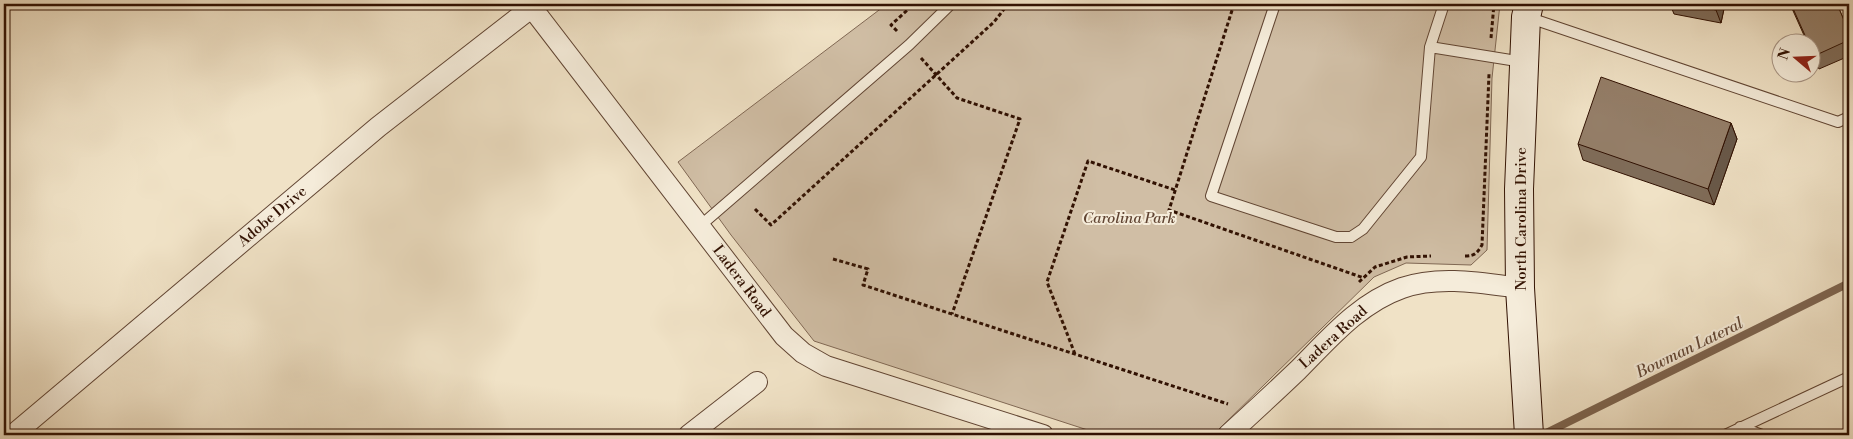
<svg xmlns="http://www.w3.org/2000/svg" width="1853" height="439" viewBox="0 0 1853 439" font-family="'Libre Bodoni',serif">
	<rect width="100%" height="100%" fill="#f0e2c6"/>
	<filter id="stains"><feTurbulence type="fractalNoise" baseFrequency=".004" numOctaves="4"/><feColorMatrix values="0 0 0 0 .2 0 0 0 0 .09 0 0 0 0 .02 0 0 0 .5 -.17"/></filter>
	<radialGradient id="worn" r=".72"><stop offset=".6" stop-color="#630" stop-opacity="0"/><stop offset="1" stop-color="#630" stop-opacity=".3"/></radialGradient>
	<path fill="#d0bea5" stroke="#806854" d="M 887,4 L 1500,4 L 1492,78 L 1487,250 L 1471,265 L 1406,263 L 1374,277 L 1213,435 L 1103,435 L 814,341 L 731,235 L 678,162 Z"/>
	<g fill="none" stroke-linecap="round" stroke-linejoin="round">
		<path stroke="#7d644f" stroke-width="8" d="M 1542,435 L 1849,283"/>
		<defs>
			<path id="service" d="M 1275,4 L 1211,196 L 1336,237 L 1351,237 L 1363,229 L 1421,157 L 1430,47 L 1444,4
				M 1527,17 L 1838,122 L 1849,117
				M 1430,47 L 1523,62
				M 700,226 L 909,45 L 951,4
				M 1740,427 L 1762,435
				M 1725,435 L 1849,377"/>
			<path id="minor" d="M 529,4 L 784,336 L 803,353 L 826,366 L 1043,435
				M 13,435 L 378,127 L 536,4
				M 689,435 L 757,382
				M 1228,435 C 1251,414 1275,392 1298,370 C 1329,339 1359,303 1402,288 C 1439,275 1482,283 1520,288"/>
			<path id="secondary" d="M 1529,4 L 1526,17 L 1519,189 L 1520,288 L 1529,435"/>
		</defs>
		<use href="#service" stroke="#614533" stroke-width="12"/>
		<use href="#minor" stroke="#614533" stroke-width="22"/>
		<use href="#secondary" stroke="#311102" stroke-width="30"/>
		<path stroke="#311102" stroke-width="3" stroke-dasharray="4 2.5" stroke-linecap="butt" d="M 1234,4 L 1169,210 L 1364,278
			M 897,31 L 891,25 L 914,4
			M 1491,38 L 1494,4
			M 921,58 L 957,98 L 1020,119 L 952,314
			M 755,209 L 771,225 L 994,22 L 1008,4
			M 1465,256 C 1475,256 1477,253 1482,245 L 1489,74
			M 833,259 L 868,269 L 863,285 L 1228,404
			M 1359,282 L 1375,267 L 1407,257 L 1431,256
			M 1075,354 L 1047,282 L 1088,161 L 1175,190
			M 1200,435 L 1205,430"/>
		<use href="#service" stroke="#f5ecda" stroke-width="10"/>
		<use href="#minor" stroke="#f5ecda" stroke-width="20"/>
		<use href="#secondary" stroke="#f5ecda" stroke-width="28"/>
	</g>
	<path fill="#7f6c59" stroke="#311102" d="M 1670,4 L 1725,4 L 1721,23 L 1674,14 Z
		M 1790,4 L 1837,4 L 1849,32 L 1849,56 L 1819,69 L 1810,50 L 1810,42 L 1807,42 Z
		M 1731,123 L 1737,139 L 1714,205 L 1583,160 L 1578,144 Z"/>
	<path fill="#685849" stroke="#311102" d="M 1717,4 L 1725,4 L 1721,23 L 1716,10 Z
		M 1731,123 L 1737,139 L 1714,205 L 1708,189 Z"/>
	<path fill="#947e68" stroke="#311102" d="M 1686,4 L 1717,4 L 1716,10 Z
		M 1791,4 L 1837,4 L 1849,32 L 1849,40 L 1814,56 L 1810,48 L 1810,42 L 1808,42 Z
		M 1601,77 L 1731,123 L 1708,189 L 1578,144 Z"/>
	<g text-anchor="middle" stroke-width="4" stroke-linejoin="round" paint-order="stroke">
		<g font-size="15" fill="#311102" stroke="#f5ecda">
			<text transform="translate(272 216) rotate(-40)" y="5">Adobe Drive</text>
			<text transform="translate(1521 219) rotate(-90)" y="5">North Carolina Drive</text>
			<text transform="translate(742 281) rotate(53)" y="5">Ladera Road</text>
			<text transform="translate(1333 337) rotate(-42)" y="5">Ladera Road</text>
		</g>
		<g font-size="15" font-style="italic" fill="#614533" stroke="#f5ecda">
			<text x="1129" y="223">Carolina Park</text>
		</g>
		<g font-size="16" font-style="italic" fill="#634836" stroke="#f5ecda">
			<text transform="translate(1689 347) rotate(-26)" y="6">Bowman Lateral</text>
		</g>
	</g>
	<rect width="1853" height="439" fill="none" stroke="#f0e2c6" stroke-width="20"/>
	<rect x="5" y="5" width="1843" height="429" fill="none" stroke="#311102" stroke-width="2.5"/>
	<rect x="10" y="10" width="1833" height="419" fill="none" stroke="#311102"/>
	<g transform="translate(1796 58) rotate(289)"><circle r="24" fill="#f5ecda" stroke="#a79484"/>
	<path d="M0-4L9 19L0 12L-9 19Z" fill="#8f2418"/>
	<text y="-8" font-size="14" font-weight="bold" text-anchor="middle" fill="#311102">N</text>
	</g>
	<rect width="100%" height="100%" filter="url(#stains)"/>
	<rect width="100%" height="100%" fill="url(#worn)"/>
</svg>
